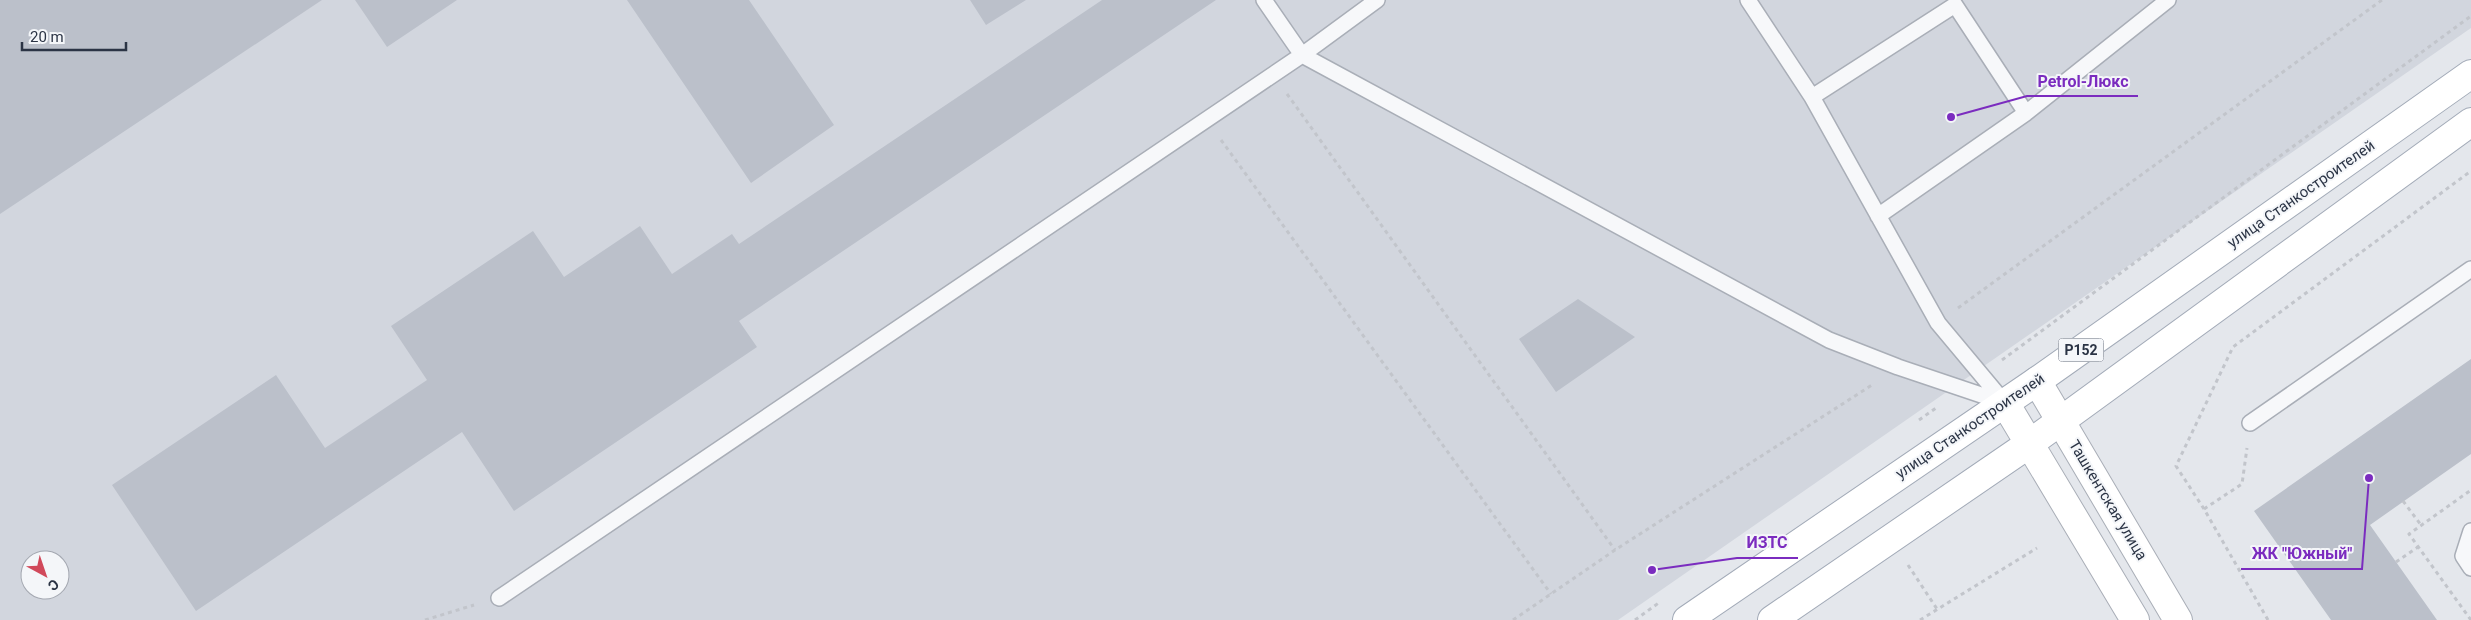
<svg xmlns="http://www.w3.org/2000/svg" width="2471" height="620" viewBox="0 0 2471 620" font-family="Roboto,sans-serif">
	<rect width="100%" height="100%" fill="#e4e7ec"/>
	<path fill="#d2d6de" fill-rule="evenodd" d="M 0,0 L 2471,0 L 2471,28 L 1618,620 L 0,620 ZM 30,560 L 60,560 L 60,590 L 30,590 Z"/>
	<path fill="#bbc0ca" d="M 0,0 L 322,0 L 0,214 Z
		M 355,0 L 457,0 L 387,47 Z
		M 627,0 L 749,0 L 834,125 L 751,183 Z
		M 970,0 L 1026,0 L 986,25 Z
		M 1102,0 L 1216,0 L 739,321 L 757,347 L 514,511 L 462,432 L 196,611 L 112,485 L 276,375 L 325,448 L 427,380 L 391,326 L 533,231 L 564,277 L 640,226 L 672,274 L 732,234 L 739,244 Z
		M 1578,299 L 1635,337 L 1556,392 L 1519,339 Z
		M 2471,359 L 2471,454 L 2370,525 L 2437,620 L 2331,620 L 2254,511 Z"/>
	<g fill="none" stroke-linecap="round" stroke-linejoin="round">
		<defs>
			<path id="service" d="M 1264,0 L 1302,55 L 1829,340 L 1898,367 L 2005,403
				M 1748,0 L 1812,97 L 1938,323 L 2004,402
				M 1812,97 L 1955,5 L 2026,113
				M 1878,216 L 2026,113 L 2168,0
				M 2250,423 L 2471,269
				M 2471,531 L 2463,556 L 2471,568
				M 499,598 L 1302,55 L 1377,0"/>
			<path id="secondary" d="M 2037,381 L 2178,620
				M 2005,403 L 2135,620"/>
			<path id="primary" d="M 1687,620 L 2037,381 L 2471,74
				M 1772,620 L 2029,444 L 2471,122"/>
		</defs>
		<use href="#service" stroke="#a9aeb7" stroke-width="18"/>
		<use href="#secondary" stroke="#a9aeb7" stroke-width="30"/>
		<use href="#primary" stroke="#a3abb8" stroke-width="30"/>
		<path stroke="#c2c5cb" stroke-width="3" stroke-dasharray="4 4" stroke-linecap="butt" d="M 1287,94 L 1615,550
			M 1221,140 L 1551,594
			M 1958,308 L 2382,0
			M 2002,360 L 2471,16
			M 1919,420 L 1936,408
			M 2403,501 L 2421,525
			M 2204,509 L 2242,484 L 2247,448
			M 2396,562 L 2418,547
			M 1908,565 L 1937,609
			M 425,620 L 474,605
			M 1513,620 L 1615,550 L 1872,385
			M 1635,620 L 1660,602
			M 1920,620 L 2037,548
			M 2268,620 L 2204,509 L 2176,466 L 2233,347 L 2471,171
			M 2471,620 L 2409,534 L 2471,490"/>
		<use href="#service" stroke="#f7f8fa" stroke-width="15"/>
		<use href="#secondary" stroke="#fff" stroke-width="28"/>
		<use href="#primary" stroke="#fff" stroke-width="28"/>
	</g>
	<g text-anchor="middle" stroke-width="4" stroke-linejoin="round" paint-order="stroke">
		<rect fill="#f4f6f9" stroke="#676e7b" stroke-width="1" x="2058.5" y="338.5" width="45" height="23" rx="4"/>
		<g font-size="14" font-weight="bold" fill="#2b3445">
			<text x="2081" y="355">Р152</text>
		</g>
		<g font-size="15" fill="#2b3445" stroke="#f4f6f9">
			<text transform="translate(2301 194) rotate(-35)" y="5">улица Станкостроителей</text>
			<text transform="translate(1970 426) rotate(-34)" y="5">улица Станкостроителей</text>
			<text transform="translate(2108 500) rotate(59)" y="5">Ташкентская улица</text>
		</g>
	</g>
	<path fill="none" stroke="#7b2cbf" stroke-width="2" d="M1951 117L2027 96H2138M1652 570L1737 558H1798M2369 478L2362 569H2241"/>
	<g fill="#7b2cbf" stroke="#f4f6f9" stroke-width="2">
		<circle cx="1951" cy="117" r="5"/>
		<circle cx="1652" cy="570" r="5"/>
		<circle cx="2369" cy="478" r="5"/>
	</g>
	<g font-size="16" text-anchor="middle" font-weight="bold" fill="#7b2cbf" stroke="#f4f6f9" stroke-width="4" stroke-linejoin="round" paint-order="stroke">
		<text x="2083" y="87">Petrol-Люкс</text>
		<text x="1767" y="548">ИЗТС</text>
		<text x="2302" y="559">ЖК "Южный"</text>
	</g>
	<g transform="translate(45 575) rotate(140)"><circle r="24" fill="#f4f6f9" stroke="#a4a8b1"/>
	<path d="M0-4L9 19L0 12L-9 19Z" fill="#d1495b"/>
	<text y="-8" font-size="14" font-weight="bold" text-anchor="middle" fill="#2b3445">С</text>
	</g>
	<path d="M22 42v8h104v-8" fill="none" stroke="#2b3445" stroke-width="2.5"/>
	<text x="30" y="42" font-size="15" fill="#2b3445" stroke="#f4f6f9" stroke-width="4" paint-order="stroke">20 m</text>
</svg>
